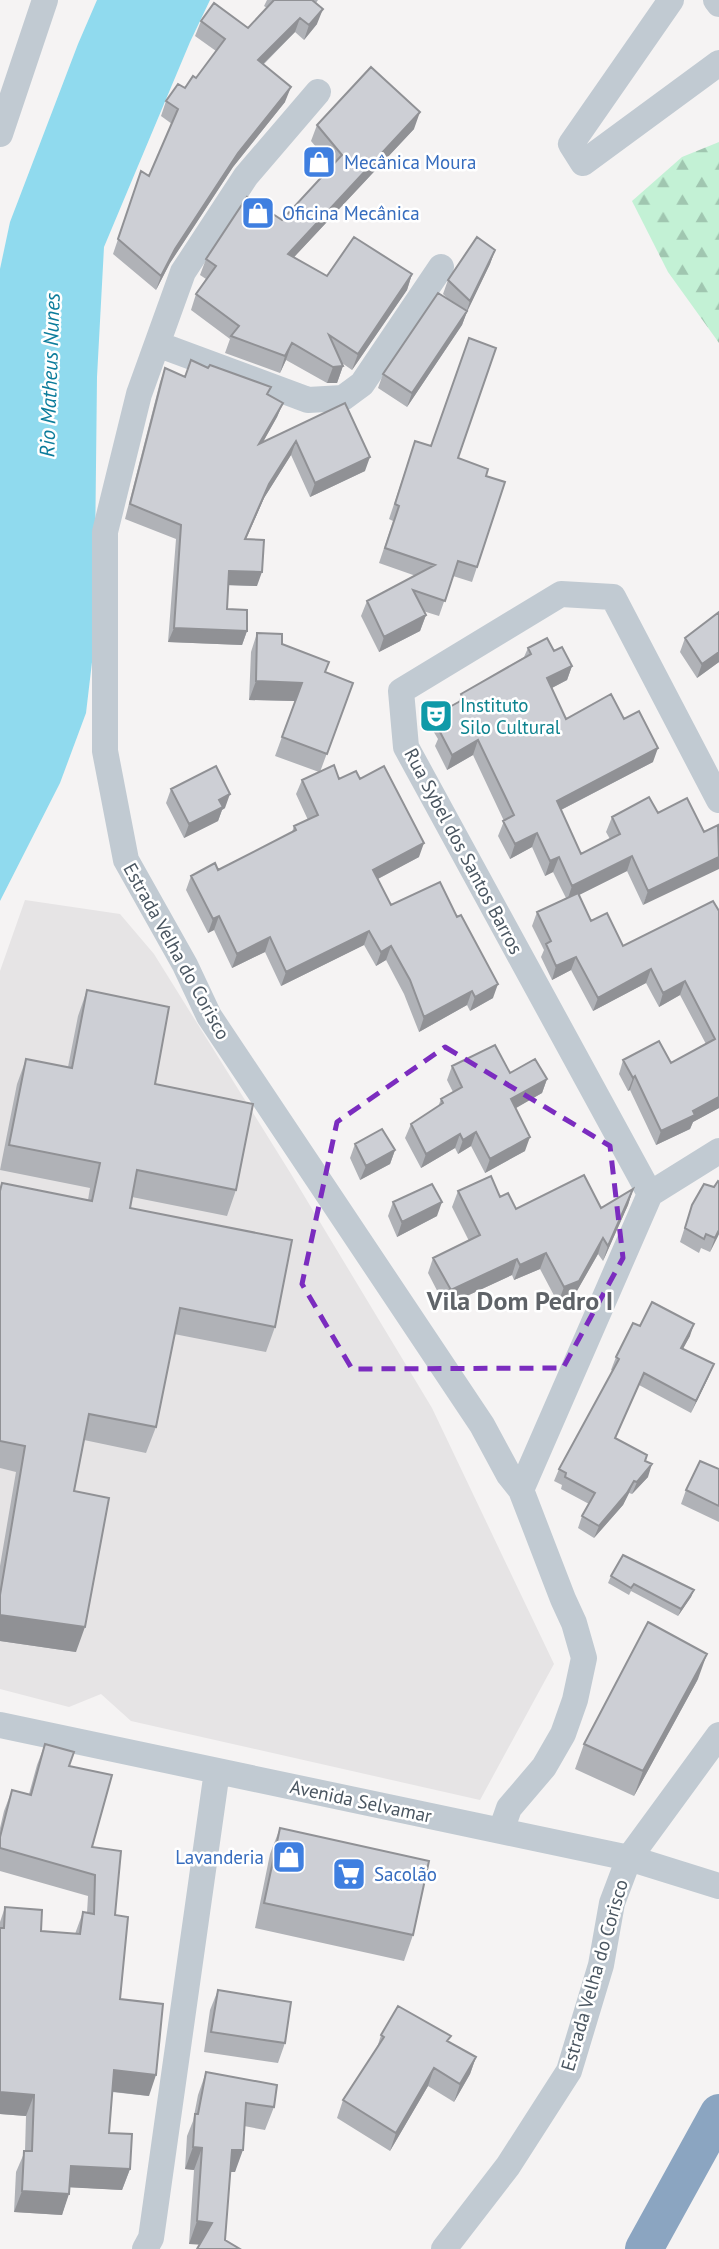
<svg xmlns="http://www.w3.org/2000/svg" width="719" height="2249" viewBox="0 0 719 2249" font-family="'PT Sans',sans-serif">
	<defs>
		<pattern id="forest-firs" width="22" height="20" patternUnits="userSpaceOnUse" patternTransform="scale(1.75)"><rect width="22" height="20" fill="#c3f1d5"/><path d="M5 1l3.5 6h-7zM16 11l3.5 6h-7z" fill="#a0c6b0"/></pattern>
	</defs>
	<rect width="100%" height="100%" fill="#f5f3f3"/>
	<path fill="#e6e4e5" d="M 25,900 L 120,914 L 154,954 L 291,1174 L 432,1408 L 554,1664 L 480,1800 L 131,1721 L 101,1694 L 69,1707 L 0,1689 L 0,971 Z"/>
	<path fill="url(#forest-firs)" d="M 719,142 L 719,343 L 668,272 L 632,201 L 682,157 Z"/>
	<path fill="#90daee" d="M 97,0 L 210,0 L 190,42 L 104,247 L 97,377 L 94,645 L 86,713 L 60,783 L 0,901 L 0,269 L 10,222 L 78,44 Z"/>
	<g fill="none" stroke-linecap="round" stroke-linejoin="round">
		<path stroke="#c1cad2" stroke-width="26" d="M 671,0 L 571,144 L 583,163 L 719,63
			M 716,0 L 719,4
			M 318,92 L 246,176 L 183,272 L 139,394 L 105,532 L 105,751 L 126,860 L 185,965 L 209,1016 L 482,1425 L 509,1475 L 521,1490 L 563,1599 L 574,1623 L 584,1658 L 575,1700 L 563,1734 L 544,1767 L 509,1808 L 501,1831
			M 0,134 L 45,0
			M 157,344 L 308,400 L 343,398 L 362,384 L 441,267
			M 650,1194 L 406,747 L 401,691 L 561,594 L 613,597 L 719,800
			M 521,1490 L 650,1194 L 719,1151
			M 0,1725 L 629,1858 L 719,1886
			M 145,2249 L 151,2238 L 217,1771
			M 444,2249 L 508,2166 L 569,2071 L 601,1965 L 612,1903 L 629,1858 L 719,1735"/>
		<path stroke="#8ba5c1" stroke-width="38" d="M 644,2249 L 719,2113"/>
	</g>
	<path fill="#b0b2b7" d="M 267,0 L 318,0 L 316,3 L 317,24 L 304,40 L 295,32 L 263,65 L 285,102 L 233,167 L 170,263 L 156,290 L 113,254 L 136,186 L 149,176 L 172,124 L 161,116 L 166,101 L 196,78 L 216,51 L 195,36 L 201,21 L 248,28 L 267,8 L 264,6 Z
		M 317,125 L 414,129 L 294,257 L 327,276 L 412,274 L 407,290 L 352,370 L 342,363 L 343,366 L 337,383 L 327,383 L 286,360 L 280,373 L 225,353 L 230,339 L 191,310 L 196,294 L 206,279 L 200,275 L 206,259 L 282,220 L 332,166 L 311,141 Z
		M 495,250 L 490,264 L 467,311 L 462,325 L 407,407 L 378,388 L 383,374 L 448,299 L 443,294 L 448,280 Z
		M 165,368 L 185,377 L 208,368 L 271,387 L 268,394 L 283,403 L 277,417 L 263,442 L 345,403 L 365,471 L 310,497 L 291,455 L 264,498 L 246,539 L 257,586 L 228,585 L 227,609 L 247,631 L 242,645 L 168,642 L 176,539 L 125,519 L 160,382 Z
		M 410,456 L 458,458 L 486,476 L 477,567 L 472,582 L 453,576 L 439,616 L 423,611 L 426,615 L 420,631 L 379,652 L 361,616 L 367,601 L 416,576 L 379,563 L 393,521 L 389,519 Z
		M 719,612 L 719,662 L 697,678 L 680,652 L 685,638 Z
		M 257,633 L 282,644 L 325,672 L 353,683 L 320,772 L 339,779 L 360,779 L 419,857 L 378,879 L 391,905 L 493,998 L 470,1011 L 467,1005 L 419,1032 L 404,994 L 386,960 L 376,966 L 364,945 L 281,986 L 265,952 L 232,968 L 214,930 L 208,933 L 186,890 L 191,876 L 218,870 L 292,832 L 294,826 L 308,820 L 296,794 L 302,780 L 319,772 L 275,756 L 295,701 L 249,700 L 251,652 Z
		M 528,648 L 554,651 L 572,666 L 567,680 L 552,688 L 566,719 L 624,719 L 653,762 L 561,810 L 581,854 L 610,839 L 606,832 L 612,817 L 658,813 L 687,798 L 643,905 L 627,871 L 579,895 L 591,921 L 623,946 L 719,911 L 719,1108 L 693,1122 L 690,1129 L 656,1145 L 630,1090 L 628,1091 L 619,1074 L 623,1060 L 671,1063 L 706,1044 L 680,995 L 659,1007 L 646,983 L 593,1011 L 571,970 L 552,980 L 541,957 L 544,950 L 532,926 L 537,912 L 566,898 L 553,872 L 545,876 L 532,847 L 510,859 L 498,836 L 504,821 L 473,755 L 447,770 L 435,746 L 438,739 L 432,729 L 437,714 L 458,703 L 461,694 L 524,657 Z
		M 171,789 L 225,808 L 222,810 L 218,821 L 184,838 L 166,803 Z
		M 87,990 L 155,1084 L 236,1190 L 227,1216 L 132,1197 L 130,1208 L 275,1327 L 266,1352 L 174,1334 L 156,1427 L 146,1453 L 84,1440 L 74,1491 L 76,1652 L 0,1641 L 0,1566 L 16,1472 L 0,1468 L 0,1187 L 2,1183 L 88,1200 L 90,1188 L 0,1170 L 17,1084 L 26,1059 L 68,1067 L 78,1016 Z
		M 452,1066 L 510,1073 L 547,1079 L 542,1093 L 515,1108 L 525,1151 L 485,1173 L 471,1146 L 458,1154 L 455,1148 L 421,1168 L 405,1138 L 411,1124 L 438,1107 L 441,1099 L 453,1092 L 447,1080 Z
		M 355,1144 L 395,1150 L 390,1164 L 360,1180 L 350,1158 Z
		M 719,1182 L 719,1234 L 710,1252 L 701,1248 L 699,1253 L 680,1242 L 692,1205 Z
		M 633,1189 L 628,1205 L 603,1261 L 598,1254 L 574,1296 L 558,1303 L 540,1269 L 514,1280 L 512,1275 L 445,1306 L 428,1273 L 433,1258 L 469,1241 L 452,1207 L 458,1191 L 500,1197 L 516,1209 L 601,1208 Z
		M 393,1202 L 437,1216 L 397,1237 L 388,1216 Z
		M 640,1326 L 690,1336 L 683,1348 L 709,1376 L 691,1413 L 639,1385 L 615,1439 L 645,1461 L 648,1477 L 632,1494 L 629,1493 L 623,1505 L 594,1538 L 578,1528 L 582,1516 L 589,1504 L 561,1489 L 562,1485 L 554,1481 L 559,1469 L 613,1371 L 611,1370 L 616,1357 Z
		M 718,1472 L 719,1472 L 719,1522 L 681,1504 L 686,1490 Z
		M 611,1576 L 694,1590 L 691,1597 L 678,1616 L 631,1591 L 629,1595 L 608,1583 Z
		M 698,1679 L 634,1796 L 575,1769 L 584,1744 Z
		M 45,1744 L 69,1766 L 92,1847 L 115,1915 L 120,1999 L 149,2096 L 112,2092 L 109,2133 L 130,2169 L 122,2190 L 70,2187 L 62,2215 L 14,2212 L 16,2172 L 25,2151 L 26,2116 L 0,2114 L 0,1922 L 5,1907 L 41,1931 L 75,1934 L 83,1912 L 87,1913 L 88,1896 L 0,1871 L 0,1828 L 4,1811 L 12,1790 L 29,1794 L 37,1765 Z
		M 280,1828 L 413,1935 L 404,1961 L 255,1928 L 270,1854 Z
		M 218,1990 L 285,2043 L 278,2063 L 204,2052 L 210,2010 Z
		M 381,2035 L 448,2042 L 476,2057 L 470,2074 L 454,2102 L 428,2086 L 390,2151 L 337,2118 L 343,2100 L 377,2048 Z
		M 206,2072 L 274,2107 L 265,2130 L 244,2126 L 235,2172 L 230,2172 L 200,2244 L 189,2244 L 194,2170 L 185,2169 L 187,2136 L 193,2121 L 198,2095 Z"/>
	<path fill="#909195" d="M 323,9 L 317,24 L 304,40 L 309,25 Z
		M 300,18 L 295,32 L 252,75 L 258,60 Z
		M 291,87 L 285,102 L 233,167 L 170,263 L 156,290 L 161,276 L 175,249 L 238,153 Z
		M 420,112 L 414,129 L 282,270 L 288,254 Z
		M 495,250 L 490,264 L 467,312 L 462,325 L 407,407 L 412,393 L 466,313 L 470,301 Z
		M 412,274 L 407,290 L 352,370 L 358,354 Z
		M 292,343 L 286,360 L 280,373 L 285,356 Z
		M 343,366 L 337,383 L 327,383 L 333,367 Z
		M 283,403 L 277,417 L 254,458 L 259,444 Z
		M 296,441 L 291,455 L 264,498 L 240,553 L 269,484 Z
		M 370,457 L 365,471 L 310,497 L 315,483 Z
		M 229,571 L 262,572 L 257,586 L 224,585 Z
		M 426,615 L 420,631 L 379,652 L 384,637 Z
		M 174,628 L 247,631 L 242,645 L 168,642 Z
		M 719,652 L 719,662 L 697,678 L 702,664 Z
		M 572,666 L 567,680 L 542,693 L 547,678 Z
		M 256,681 L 302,683 L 295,701 L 249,700 Z
		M 478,740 L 473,755 L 447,770 L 452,755 Z
		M 658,748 L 653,762 L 551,815 L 557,801 Z
		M 230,794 L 225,808 L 222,810 L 218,821 L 184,838 L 189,824 L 219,800 Z
		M 537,833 L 532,847 L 510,859 L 515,844 Z
		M 424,843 L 419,857 L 368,884 L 373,870 Z
		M 632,856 L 627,871 L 567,901 L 572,886 Z
		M 559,857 L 553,872 L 545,876 L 550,861 Z
		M 719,857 L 719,869 L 643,905 L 648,891 Z
		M 219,916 L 214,930 L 208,933 L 213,919 Z
		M 369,931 L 364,945 L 281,986 L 286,972 Z
		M 270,937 L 265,952 L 232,968 L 237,954 Z
		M 391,946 L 386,960 L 376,966 L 381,952 Z
		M 576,957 L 571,970 L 552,980 L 556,966 Z
		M 651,969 L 646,983 L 593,1011 L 598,998 Z
		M 685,981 L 680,995 L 659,1007 L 663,993 Z
		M 498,984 L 493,998 L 470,1011 L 475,997 Z
		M 472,991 L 467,1005 L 419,1032 L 424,1017 Z
		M 635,1076 L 630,1090 L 628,1091 L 633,1078 Z
		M 547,1079 L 542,1093 L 506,1114 L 511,1099 Z
		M 719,1097 L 719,1108 L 693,1122 L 690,1129 L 656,1145 L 661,1131 L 693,1111 Z
		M 476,1132 L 471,1146 L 458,1154 L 463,1140 Z
		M 460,1134 L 455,1148 L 421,1168 L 426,1154 Z
		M 530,1137 L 525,1151 L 485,1173 L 490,1159 Z
		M 395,1150 L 390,1164 L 360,1180 L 366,1166 Z
		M 633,1189 L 628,1205 L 603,1261 L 608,1246 Z
		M 442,1202 L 437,1216 L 397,1237 L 402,1222 Z
		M 719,1230 L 719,1234 L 710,1252 L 715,1238 Z
		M 603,1238 L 598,1254 L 574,1296 L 558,1303 L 564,1287 Z
		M 546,1253 L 540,1269 L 514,1280 L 520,1265 Z
		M 517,1259 L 512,1275 L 445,1306 L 451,1290 Z
		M 694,1324 L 690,1336 L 677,1360 L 681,1348 Z
		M 714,1364 L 709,1376 L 691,1413 L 696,1401 Z
		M 652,1464 L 648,1477 L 632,1494 L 637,1482 Z
		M 634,1481 L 629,1493 L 623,1505 L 594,1538 L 599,1526 Z
		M 694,1590 L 691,1597 L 678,1616 L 681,1609 Z
		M 0,1615 L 85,1627 L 76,1652 L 0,1641 Z
		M 707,1654 L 698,1679 L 634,1796 L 643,1771 Z
		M 476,2057 L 470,2074 L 454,2102 L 460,2084 Z
		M 434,2068 L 428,2086 L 390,2151 L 396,2133 Z
		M 114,2070 L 156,2075 L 149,2096 L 107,2091 Z
		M 0,2092 L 34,2095 L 26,2116 L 0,2114 Z
		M 193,2147 L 202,2148 L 194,2170 L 185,2169 Z
		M 232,2150 L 243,2150 L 235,2172 L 224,2172 Z
		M 71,2166 L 130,2169 L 122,2190 L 63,2187 Z
		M 22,2191 L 69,2194 L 62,2215 L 14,2212 Z
		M 197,2221 L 212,2223 L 204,2245 L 189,2244 Z"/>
	<path fill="#cdcfd5" stroke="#909195" stroke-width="2" d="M 274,0 L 312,0 L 323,9 L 309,25 L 300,18 L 258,60 L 291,87 L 238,153 L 175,249 L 161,276 L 118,239 L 141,171 L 149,176 L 178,109 L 166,101 L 178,84 L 185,88 L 193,76 L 196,78 L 225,39 L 201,21 L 214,3 L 248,28 Z
		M 371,67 L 420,112 L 288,254 L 327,276 L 354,237 L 412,274 L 358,354 L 329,335 L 343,366 L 333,367 L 292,343 L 285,356 L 231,336 L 239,326 L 196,294 L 216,266 L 206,259 L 247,197 L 282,220 L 342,155 L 317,125 Z
		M 477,237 L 495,250 L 470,301 L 448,280 Z
		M 438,293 L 467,311 L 412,393 L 383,374 Z
		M 469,338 L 496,348 L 458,458 L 488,469 L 486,476 L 505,482 L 477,567 L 458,561 L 445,601 L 413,590 L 426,615 L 384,637 L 367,601 L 435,565 L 385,548 L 399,506 L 395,504 L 415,441 L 431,446 Z
		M 191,360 L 208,368 L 210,365 L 271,387 L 267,394 L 283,403 L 259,444 L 345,403 L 370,457 L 315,483 L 296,441 L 269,484 L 245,539 L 264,540 L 262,572 L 229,571 L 227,609 L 247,610 L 247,631 L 174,628 L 181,525 L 130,504 L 165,368 L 185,377 Z
		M 719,612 L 719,652 L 702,664 L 685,638 Z
		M 257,633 L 282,634 L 282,644 L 329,662 L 325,672 L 353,683 L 327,754 L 282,737 L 302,683 L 256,681 Z
		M 547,638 L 554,651 L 562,647 L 572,666 L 547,678 L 566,719 L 611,694 L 624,719 L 639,711 L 658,748 L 557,801 L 581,854 L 620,834 L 612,817 L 649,797 L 658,813 L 687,798 L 704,832 L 718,825 L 719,857 L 648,891 L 632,856 L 572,886 L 559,857 L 550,861 L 537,833 L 515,844 L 503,821 L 514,815 L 478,740 L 452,755 L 440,732 L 446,729 L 437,714 L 464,699 L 461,694 L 531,654 L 528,648 Z
		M 334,765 L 339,779 L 356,771 L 360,779 L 384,766 L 424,843 L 373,870 L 391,905 L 440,882 L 457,917 L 461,915 L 498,984 L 475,997 L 472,991 L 424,1017 L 410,980 L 391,946 L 381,952 L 369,931 L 286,972 L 270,937 L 237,954 L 219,916 L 213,919 L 191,876 L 215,863 L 218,870 L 296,830 L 294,826 L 318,815 L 302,780 Z
		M 216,766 L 230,794 L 219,800 L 223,807 L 189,824 L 171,789 Z
		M 578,893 L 591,921 L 607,913 L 623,946 L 713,901 L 719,911 L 719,1097 L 693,1111 L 695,1115 L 661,1131 L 635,1076 L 633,1078 L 623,1060 L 659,1041 L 671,1063 L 715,1039 L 685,981 L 663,993 L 651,969 L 598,998 L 576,957 L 556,966 L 546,944 L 551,941 L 537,912 Z
		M 87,990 L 169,1007 L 155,1084 L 253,1104 L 236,1190 L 137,1170 L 130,1208 L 292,1240 L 275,1327 L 180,1308 L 156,1427 L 89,1414 L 74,1491 L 109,1498 L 85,1627 L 0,1615 L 0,1595 L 25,1446 L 0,1441 L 0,1191 L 2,1183 L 92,1201 L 100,1163 L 9,1145 L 26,1059 L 72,1068 Z
		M 495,1045 L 510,1073 L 535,1059 L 547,1079 L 511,1099 L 530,1137 L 490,1159 L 476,1132 L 463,1140 L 460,1134 L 426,1154 L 411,1124 L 443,1103 L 441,1099 L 462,1087 L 452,1066 Z
		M 382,1129 L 395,1150 L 366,1166 L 355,1144 Z
		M 584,1175 L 601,1208 L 633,1189 L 608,1246 L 603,1238 L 579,1281 L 564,1287 L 546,1253 L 520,1265 L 517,1259 L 451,1290 L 433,1258 L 480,1235 L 458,1191 L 491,1176 L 500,1197 L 508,1193 L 516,1209 Z
		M 718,1181 L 719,1182 L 719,1230 L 715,1238 L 706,1234 L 704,1239 L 685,1228 L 692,1205 L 704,1184 L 714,1187 Z
		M 432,1184 L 442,1202 L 402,1222 L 393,1202 Z
		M 652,1302 L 694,1324 L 681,1348 L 714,1364 L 696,1401 L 644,1373 L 615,1438 L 647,1455 L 645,1461 L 652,1464 L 637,1482 L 634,1481 L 627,1493 L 599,1526 L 582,1516 L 595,1493 L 565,1477 L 566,1473 L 559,1469 L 619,1359 L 616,1357 L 633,1323 L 640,1326 Z
		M 700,1461 L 719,1469 L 719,1506 L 686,1490 Z
		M 623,1555 L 694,1590 L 681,1609 L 634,1584 L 631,1588 L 611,1576 Z
		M 648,1622 L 707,1654 L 643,1771 L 584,1744 Z
		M 45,1744 L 74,1752 L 69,1766 L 112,1775 L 92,1847 L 121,1851 L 115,1915 L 128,1917 L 120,1999 L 163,2004 L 156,2075 L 114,2070 L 109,2133 L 132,2134 L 130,2169 L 71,2166 L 69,2194 L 22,2191 L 24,2151 L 32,2151 L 34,2095 L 0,2092 L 0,1928 L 4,1928 L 5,1907 L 42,1910 L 41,1931 L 80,1934 L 83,1912 L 94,1914 L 95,1875 L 0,1848 L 0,1837 L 12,1790 L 31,1795 Z
		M 280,1828 L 429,1861 L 413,1935 L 264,1903 Z
		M 218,1990 L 291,2002 L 285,2043 L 211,2032 Z
		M 398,2006 L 451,2036 L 447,2041 L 476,2057 L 460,2084 L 434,2068 L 396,2133 L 343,2100 L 384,2037 L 381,2035 Z
		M 206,2072 L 277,2085 L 274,2107 L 246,2103 L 243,2150 L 232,2150 L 225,2240 L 240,2249 L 197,2249 L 212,2223 L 197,2221 L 202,2148 L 193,2147 L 195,2114 L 198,2114 Z"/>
	<path fill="none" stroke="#7b2cbf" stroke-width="5" stroke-dasharray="14 9" stroke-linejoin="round" d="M 445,1047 L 610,1146 L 623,1258 L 563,1368 L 352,1369 L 302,1284 L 337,1122 Z"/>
	<defs>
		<symbol id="shop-square" viewBox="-11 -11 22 22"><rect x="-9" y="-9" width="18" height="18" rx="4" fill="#3f7fe0" stroke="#fff"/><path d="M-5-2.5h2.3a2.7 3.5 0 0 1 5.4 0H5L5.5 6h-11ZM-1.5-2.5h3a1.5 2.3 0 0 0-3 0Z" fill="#fff"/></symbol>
		<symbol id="theatre-square" viewBox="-11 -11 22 22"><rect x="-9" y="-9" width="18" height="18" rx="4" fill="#0f9aa8" stroke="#fff"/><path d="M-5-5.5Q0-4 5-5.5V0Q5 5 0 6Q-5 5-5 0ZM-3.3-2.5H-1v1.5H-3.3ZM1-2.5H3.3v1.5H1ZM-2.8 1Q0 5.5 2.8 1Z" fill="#fff"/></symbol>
		<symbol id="supermarket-square" viewBox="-11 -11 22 22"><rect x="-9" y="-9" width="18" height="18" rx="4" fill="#3f7fe0" stroke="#fff"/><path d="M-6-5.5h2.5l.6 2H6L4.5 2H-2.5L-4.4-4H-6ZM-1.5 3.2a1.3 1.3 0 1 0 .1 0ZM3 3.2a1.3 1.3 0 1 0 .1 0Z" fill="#fff"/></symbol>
	</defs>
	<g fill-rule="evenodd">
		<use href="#shop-square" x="300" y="143" width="38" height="38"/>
		<use href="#shop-square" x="239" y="194" width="38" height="38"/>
		<use href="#theatre-square" x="417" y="697" width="38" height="38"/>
		<use href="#shop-square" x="270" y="1838" width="38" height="38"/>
		<use href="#supermarket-square" x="330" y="1855" width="38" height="38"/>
	</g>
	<g text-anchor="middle" stroke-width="5" stroke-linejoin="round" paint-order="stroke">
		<g font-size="19" fill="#366cbe" stroke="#fff" text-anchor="start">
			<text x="344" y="169">Mecânica Moura</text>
			<text x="282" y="220">Oficina Mecânica</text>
			<text x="264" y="1864" text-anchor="end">Lavanderia</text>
			<text x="374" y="1881">Sacolão</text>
		</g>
		<g font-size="19" fill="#0d838f" stroke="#fff" text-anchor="start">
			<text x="460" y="712">Instituto<tspan x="460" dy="22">Silo Cultural</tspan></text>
		</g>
		<g font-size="19" fill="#4a5661" stroke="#fff">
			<text transform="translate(464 851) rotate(62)" y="7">Rua Sybel dos Santos Barros</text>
			<text transform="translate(177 951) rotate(61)" y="7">Estrada Velha do Corisco</text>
			<text transform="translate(361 1801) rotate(12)" y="7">Avenida Selvamar</text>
			<text transform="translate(594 1975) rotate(-74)" y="7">Estrada Velha do Corisco</text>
		</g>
		<g font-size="21" font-style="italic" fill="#0c7c9b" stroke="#fff">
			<text transform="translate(50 375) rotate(-88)" y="7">Rio Matheus Nunes</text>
		</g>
		<g font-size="26" font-weight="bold" fill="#5f6368" stroke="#fff">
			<text x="520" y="1310">Vila Dom Pedro I</text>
		</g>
	</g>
</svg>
